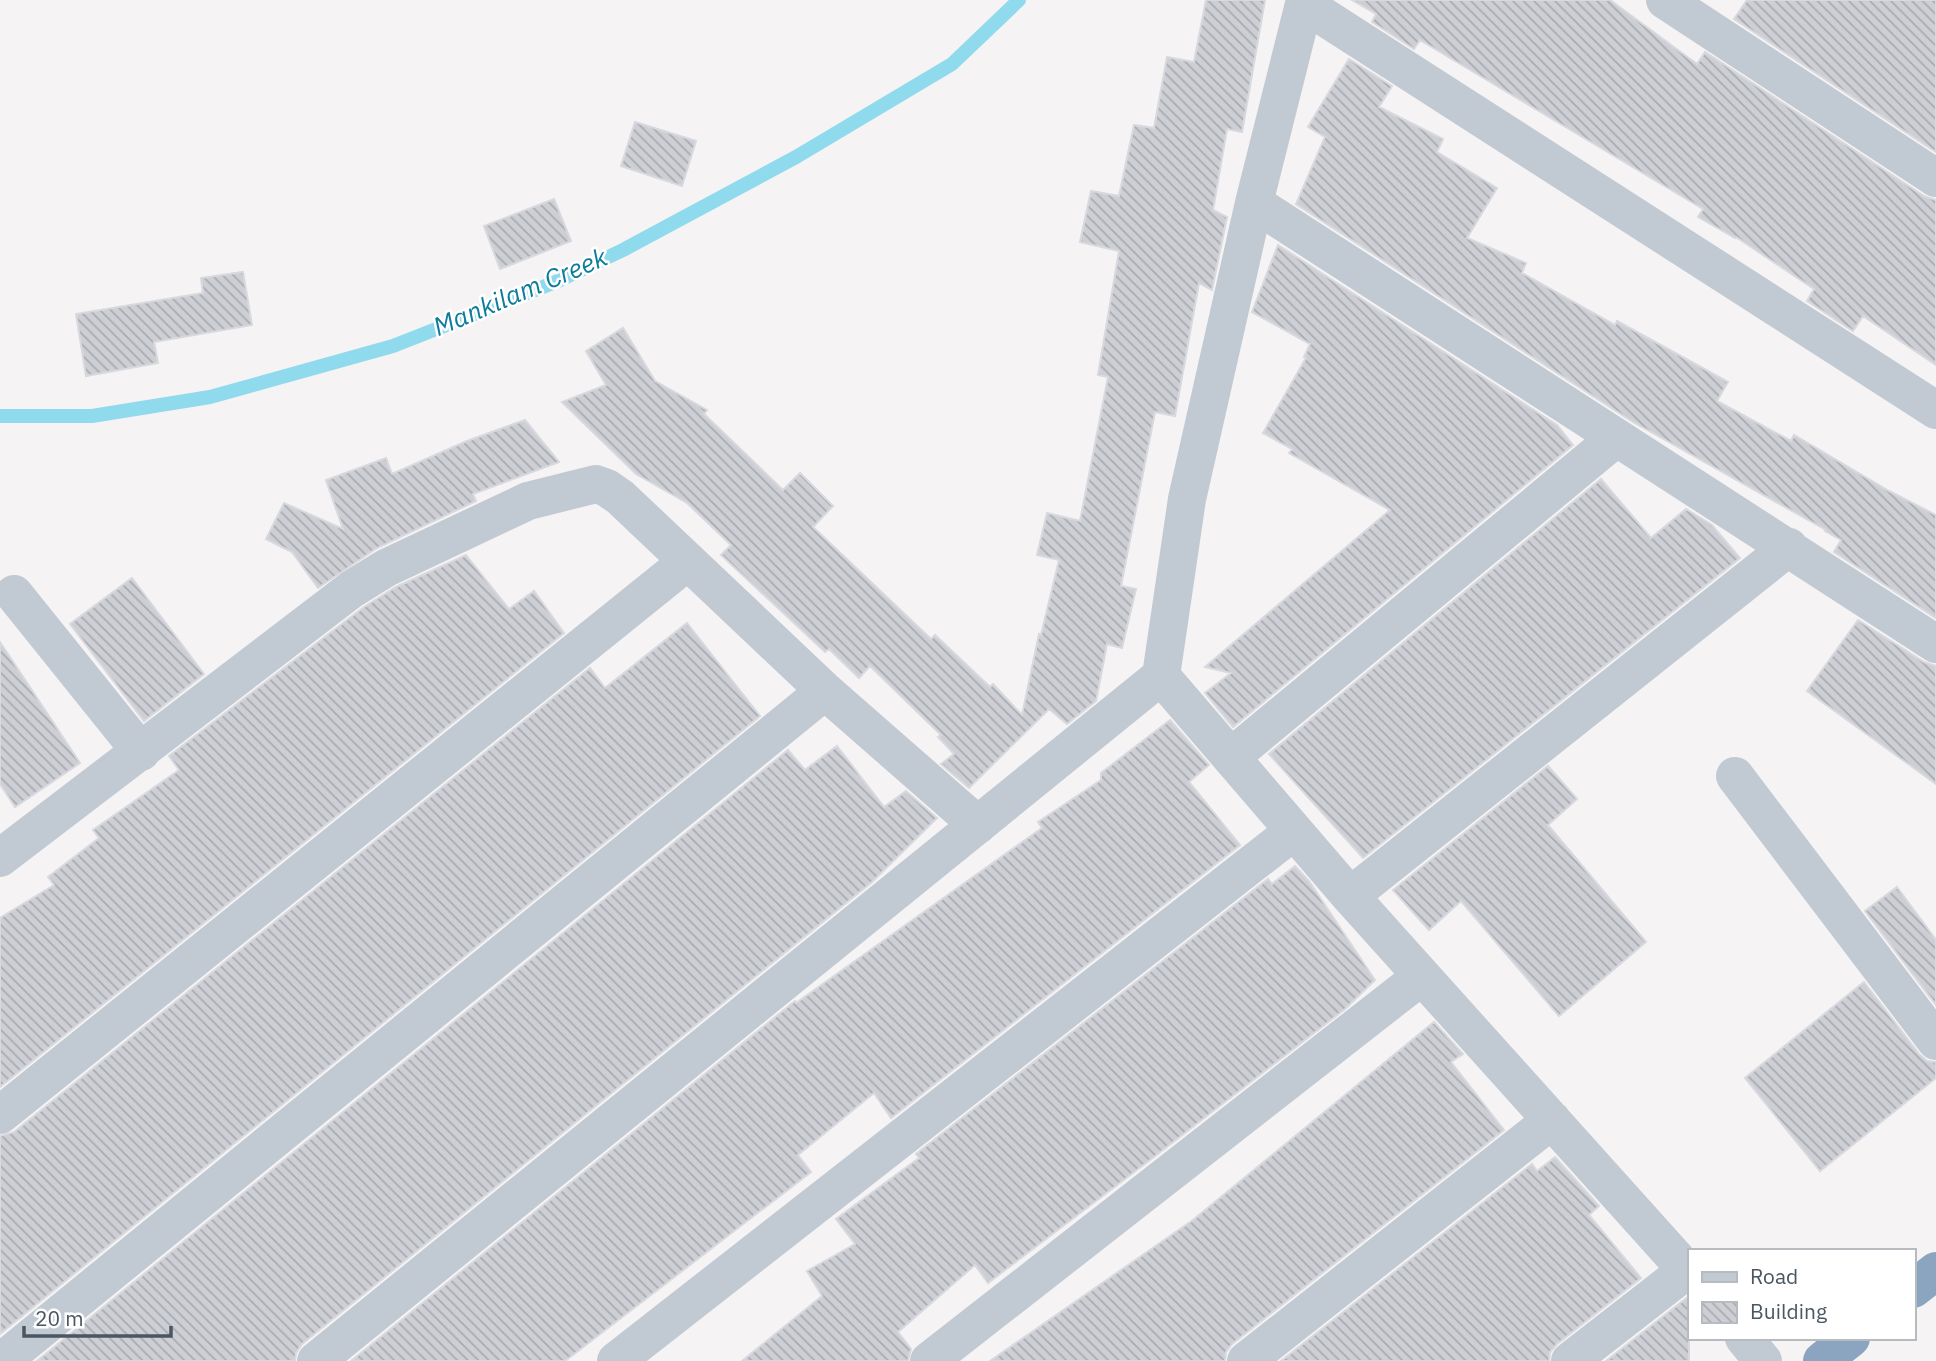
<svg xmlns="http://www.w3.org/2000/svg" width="1936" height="1361" viewBox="0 0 1936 1361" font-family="'IBM Plex Sans',sans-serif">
	<defs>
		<pattern id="building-back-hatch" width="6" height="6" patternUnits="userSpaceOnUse" patternTransform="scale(1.75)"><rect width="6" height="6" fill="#cdcfd5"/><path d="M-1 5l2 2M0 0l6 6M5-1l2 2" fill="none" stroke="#a8abb0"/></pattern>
	</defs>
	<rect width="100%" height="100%" fill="#f5f3f3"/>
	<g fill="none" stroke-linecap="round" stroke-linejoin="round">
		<path stroke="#90daee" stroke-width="14" d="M 0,416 L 92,416 L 210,397 L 393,346 L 558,281 L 623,250 L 796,157 L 952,64 L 1019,0"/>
	</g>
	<path fill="url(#building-back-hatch)" stroke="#d7d9de" stroke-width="2" d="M 1206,0 L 1265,0 L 1242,132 L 1227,129 L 1213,210 L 1227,217 L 1212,290 L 1199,283 L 1175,416 L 1155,412 L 1121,586 L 1136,589 L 1122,648 L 1107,644 L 1096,701 L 1067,724 L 1049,709 L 969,788 L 941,764 L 954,754 L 938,737 L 941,735 L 870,666 L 859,678 L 829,649 L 825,652 L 721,555 L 731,545 L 687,503 L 636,474 L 562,402 L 606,385 L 586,351 L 623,328 L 655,381 L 707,410 L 704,414 L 783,490 L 800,473 L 833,506 L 813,527 L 931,639 L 935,635 L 990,687 L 993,684 L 1022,715 L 1039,634 L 1041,635 L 1059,560 L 1037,555 L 1047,513 L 1080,521 L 1108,377 L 1098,375 L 1119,251 L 1080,242 L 1091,191 L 1119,196 L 1134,125 L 1154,128 L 1167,57 L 1194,62 Z
		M 1352,0 L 1610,0 L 1697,64 L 1705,52 L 1924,196 L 1936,200 L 1936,365 L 1863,316 L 1853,331 L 1807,301 L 1814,289 L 1736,237 L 1735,238 L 1698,217 L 1703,209 L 1420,40 L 1414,49 L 1372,22 L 1376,14 Z
		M 1747,0 L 1936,0 L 1936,152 L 1734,19 Z
		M 1349,59 L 1392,86 L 1379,107 L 1443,139 L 1437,152 L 1497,188 L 1467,238 L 1526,263 L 1522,273 L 1615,325 L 1617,321 L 1728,382 L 1717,401 L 1791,441 L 1794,435 L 1889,491 L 1936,515 L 1936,618 L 1834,552 L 1841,540 L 1825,531 L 1826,530 L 1633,422 L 1296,204 L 1325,137 L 1308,127 Z
		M 635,122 L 696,141 L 682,186 L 621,166 Z
		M 554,199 L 571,241 L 500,269 L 484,226 Z
		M 1278,245 L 1557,425 L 1573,445 L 1233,727 L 1205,693 L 1231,673 L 1205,667 L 1390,510 L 1289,453 L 1292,449 L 1263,433 L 1306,358 L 1304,357 L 1310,344 L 1252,312 Z
		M 243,272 L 252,325 L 154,342 L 158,363 L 86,376 L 76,314 L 203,293 L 201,278 Z
		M 525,420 L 559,462 L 473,494 L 476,501 L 377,548 L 318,588 L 292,552 L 266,539 L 284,503 L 343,529 L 326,480 L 386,458 L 392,474 L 467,441 Z
		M 1601,479 L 1651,538 L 1686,509 L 1712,525 L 1740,558 L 1363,858 L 1269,754 Z
		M 466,555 L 509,609 L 534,591 L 564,633 L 0,1087 L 0,918 L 54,885 L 48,877 L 99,838 L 93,830 L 179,770 L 169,756 L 364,607 L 396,587 Z
		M 132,578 L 204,674 L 144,721 L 70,624 Z
		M 1858,620 L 1924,662 L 1936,666 L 1936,784 L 1807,691 Z
		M 687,623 L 760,716 L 0,1334 L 0,1136 L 14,1132 L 590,668 L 605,688 Z
		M 0,642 L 80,763 L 15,807 L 0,784 Z
		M 1170,720 L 1209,765 L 1189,782 L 1240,845 L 891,1118 L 874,1093 L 798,1155 L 811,1172 L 565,1361 L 351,1361 L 795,1001 L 796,1003 L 1042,828 L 1038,822 L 1101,780 L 1101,773 Z
		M 837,746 L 884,807 L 906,791 L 937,818 L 872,882 L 302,1344 L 296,1353 L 295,1361 L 37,1361 L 788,750 L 805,770 Z
		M 1548,766 L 1577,799 L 1548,825 L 1646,942 L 1559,1016 L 1461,901 L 1429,930 L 1393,890 Z
		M 1295,866 L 1309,881 L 1375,980 L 1345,1009 L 1150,1160 L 988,1283 L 975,1265 L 898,1332 L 911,1349 L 908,1361 L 742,1361 L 822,1296 L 807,1271 L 855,1244 L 836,1219 L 919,1158 L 916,1154 L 1268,879 L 1272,884 Z
		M 1897,887 L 1936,940 L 1936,1005 L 1865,911 Z
		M 1864,982 L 1919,1054 L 1927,1061 L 1936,1062 L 1936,1078 L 1820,1171 L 1745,1078 Z
		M 1434,1022 L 1463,1054 L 1451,1062 L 1504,1130 L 1232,1344 L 1226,1352 L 1225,1361 L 990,1361 L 1193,1220 Z
		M 1555,1157 L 1599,1206 L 1589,1215 L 1641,1278 L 1557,1344 L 1550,1352 L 1549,1361 L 1281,1361 L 1532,1164 L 1537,1171 Z
		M 1689,1296 L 1689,1361 L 1606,1361 Z"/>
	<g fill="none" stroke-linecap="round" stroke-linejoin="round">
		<path stroke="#c1cad2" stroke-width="38" d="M 1665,0 L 1936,178
			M 1304,4 L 1936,410
			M 1254,203 L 1936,644
			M 14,594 L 141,752
			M 1161,676 L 1350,896 L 1689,1273
			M 1231,757 L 1616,438
			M 1735,776 L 1936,1041
			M 0,858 L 352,589 L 386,568 L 528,501 L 596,484 L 607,488 L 620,497 L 825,691 L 978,825
			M 1350,896 L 1789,547
			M 0,1115 L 687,562
			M 1744,1338 L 1763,1361
			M 2,1361 L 825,691
			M 316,1361 L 1161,676 L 1187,499 L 1254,203 L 1305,0
			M 616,1361 L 1294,831
			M 929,1361 L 1422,976
			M 1246,1361 L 1552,1120
			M 1570,1361 L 1687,1270"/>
		<path stroke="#8ba5c1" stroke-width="38" d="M 1913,1289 L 1936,1271
			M 1822,1361 L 1851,1338"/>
	</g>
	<g text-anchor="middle" stroke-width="5" stroke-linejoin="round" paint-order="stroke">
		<g font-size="26" font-style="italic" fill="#0c7c9b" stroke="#fff">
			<text transform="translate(520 292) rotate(-23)" y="9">Mankilam Creek</text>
		</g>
	</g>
	<rect x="1688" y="1249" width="228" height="91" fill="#ffffff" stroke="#b7bbc0" stroke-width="2"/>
	<rect x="1702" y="1272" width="35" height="10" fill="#c1cad2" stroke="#b7bbc0" stroke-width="2"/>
	<text x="1750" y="1284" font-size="21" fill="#4a5661">Road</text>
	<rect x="1702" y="1302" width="35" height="21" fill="url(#building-back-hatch)" stroke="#b7bbc0" stroke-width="2"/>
	<text x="1750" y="1319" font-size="21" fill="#4a5661">Building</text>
	<path d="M24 1326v10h147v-10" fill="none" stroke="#4a5661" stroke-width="3.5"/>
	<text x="35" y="1326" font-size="21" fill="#4a5661" stroke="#ffffff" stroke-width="5" paint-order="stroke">20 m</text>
</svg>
